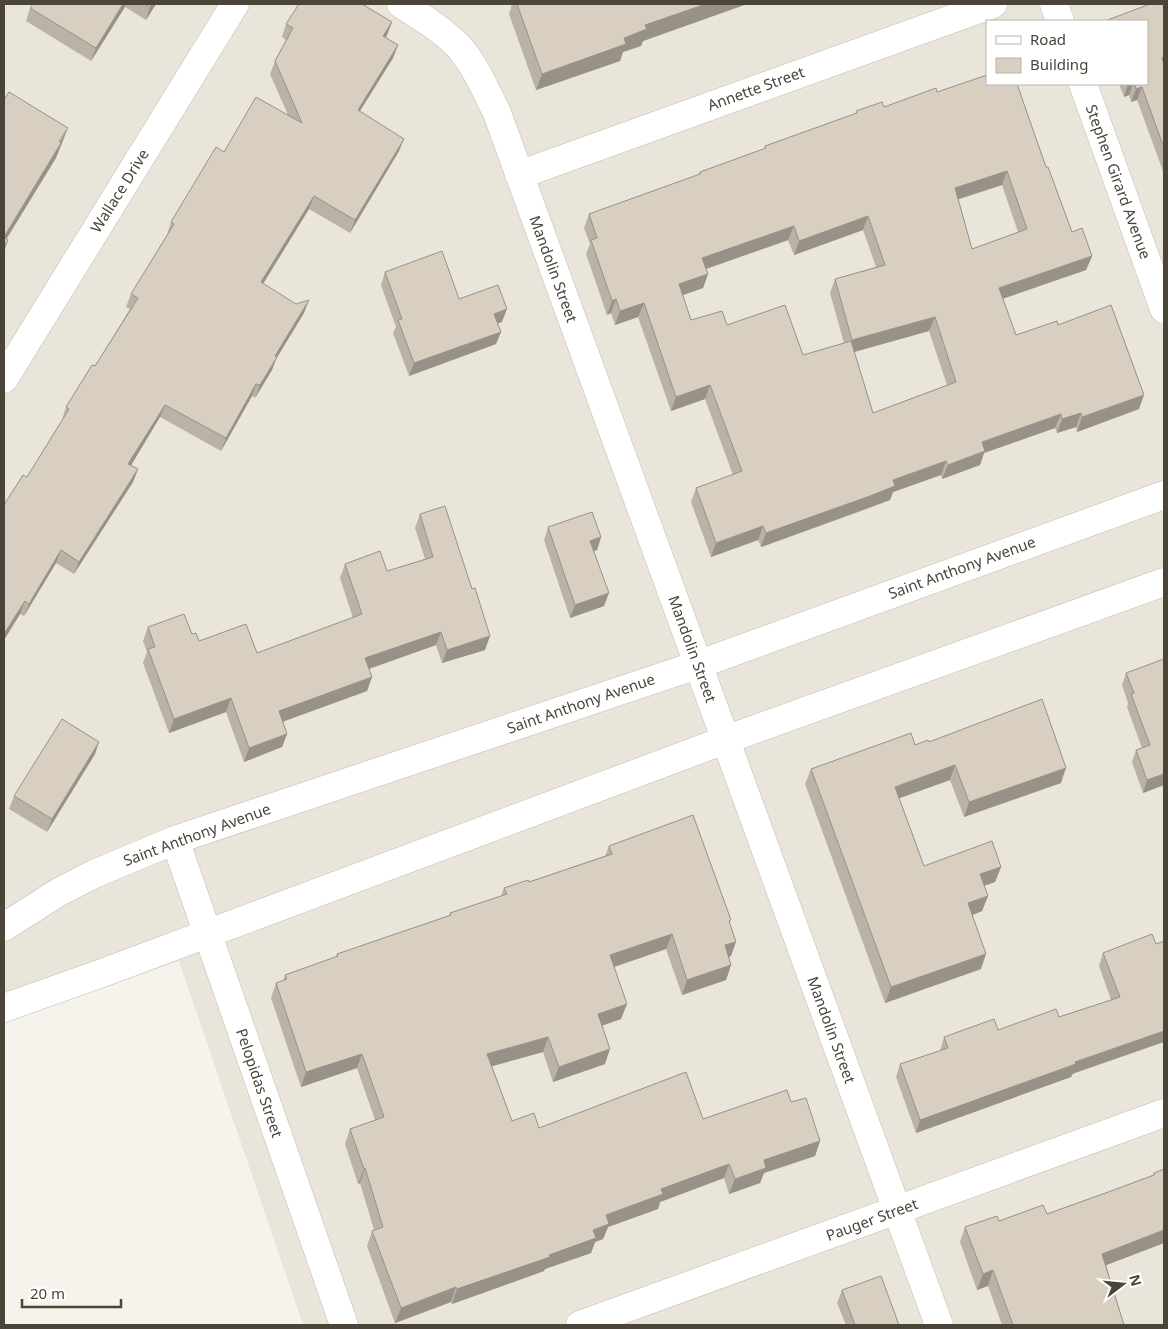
<svg xmlns="http://www.w3.org/2000/svg" width="1168" height="1329" viewBox="0 0 1168 1329" font-family="'Noto Sans',sans-serif">
	<rect width="100%" height="100%" fill="#f6f3ec"/>
	<path fill="#eae5da" fill-rule="evenodd" d="M 4,4 L 1164,4 L 1164,1325 L 303,1325 L 179,961 L 4,1021 ZM 987,21 L 1147,21 L 1147,84 L 987,84 Z"/>
	<g fill="none" stroke-linecap="round" stroke-linejoin="round">
		<defs>
			<path id="minor" d="M 401,4 C 421,17 443,30 460,48 C 476,67 486,91 497,113 L 939,1325
				M 1054,4 L 1060,21
				M 1083,84 L 1164,309
				M 519,175 L 993,4
				M 4,379 L 235,4
				M 175,840 L 344,1325
				M 4,927 L 59,892 L 94,874 L 175,840 L 697,665 L 1164,495
				M 4,1008 L 105,972 L 725,740 L 1164,582
				M 580,1325 L 1164,1113"/>
		</defs>
		<use href="#minor" stroke="#c2bbae" stroke-width="29"/>
		<use href="#minor" stroke="#fff" stroke-width="28"/>
	</g>
	<path fill="#bab2a6" fill-rule="evenodd" d="M 33,4 L 156,4 L 146,20 L 125,7 L 91,61 L 26,21 L 30,8 Z
		M 512,4 L 747,4 L 643,41 L 641,46 L 623,52 L 620,61 L 536,90 L 509,14 Z
		M 1164,4 L 1164,174 L 1137,100 L 1131,102 L 1129,95 L 1124,97 L 1119,84 L 1147,84 L 1147,21 L 1105,21 Z
		M 392,22 L 386,38 L 398,45 L 393,58 L 360,111 L 399,151 L 350,233 L 309,209 L 263,284 L 304,313 L 276,359 L 272,370 L 255,398 L 252,396 L 221,451 L 160,417 L 131,465 L 138,469 L 133,482 L 74,574 L 56,563 L 24,616 L 20,614 L 4,640 L 4,505 L 27,477 L 62,420 L 66,407 L 95,366 L 130,309 L 126,307 L 131,294 L 167,235 L 171,222 L 224,152 L 288,115 L 270,74 L 275,61 L 286,40 L 282,37 L 286,24 Z
		M 937,92 L 1046,167 L 1072,232 L 1092,256 L 1086,270 L 1002,299 L 1016,335 L 1058,325 L 1139,409 L 1077,432 L 1076,427 L 1057,433 L 1055,428 L 984,453 L 980,465 L 942,479 L 941,475 L 893,492 L 890,500 L 864,510 L 761,547 L 758,540 L 711,557 L 691,502 L 696,488 L 733,475 L 705,399 L 671,411 L 638,317 L 615,325 L 611,313 L 607,315 L 586,254 L 590,244 L 584,228 L 589,214 L 698,175 L 700,172 L 764,149 L 765,146 L 855,114 L 856,111 L 884,107 ZM 1002,185 L 1018,232 L 972,249 L 958,199 ZM 863,230 L 876,267 L 835,279 L 830,293 L 844,343 L 803,355 L 727,325 L 691,320 L 683,295 L 703,288 L 708,274 L 706,269 L 788,240 L 794,255 ZM 929,331 L 947,385 L 873,413 L 854,352 Z
		M 385,272 L 459,299 L 502,322 L 498,323 L 496,344 L 409,376 L 393,333 L 396,327 L 381,285 Z
		M 420,514 L 485,650 L 442,663 L 436,645 L 369,669 L 372,677 L 367,691 L 283,721 L 287,734 L 282,747 L 244,762 L 226,712 L 169,733 L 143,663 L 147,652 L 143,641 L 148,627 L 199,641 L 257,653 L 353,618 L 340,578 L 345,564 L 387,571 L 425,559 L 415,528 Z
		M 548,527 L 601,537 L 597,550 L 594,551 L 604,606 L 570,618 L 544,540 Z
		M 1164,659 L 1164,785 L 1143,793 L 1132,762 L 1136,750 L 1142,748 L 1127,707 L 1128,703 L 1122,685 L 1126,673 Z
		M 929,742 L 1061,783 L 964,817 L 950,780 L 899,798 L 924,866 L 1001,867 L 995,882 L 984,886 L 988,896 L 982,911 L 972,915 L 981,969 L 885,1003 L 805,784 L 811,769 Z
		M 95,754 L 47,832 L 9,809 L 14,796 Z
		M 609,846 L 730,923 L 731,956 L 729,957 L 731,965 L 726,980 L 682,995 L 666,949 L 614,967 L 621,1019 L 602,1025 L 605,1064 L 553,1082 L 543,1052 L 492,1066 L 512,1121 L 539,1128 L 703,1119 L 791,1102 L 820,1141 L 815,1156 L 764,1173 L 760,1183 L 729,1194 L 724,1178 L 660,1202 L 658,1209 L 608,1227 L 603,1239 L 595,1242 L 591,1253 L 545,1269 L 544,1271 L 452,1304 L 451,1302 L 395,1323 L 367,1246 L 372,1231 L 374,1230 L 360,1183 L 358,1184 L 345,1144 L 350,1129 L 375,1120 L 357,1068 L 301,1087 L 271,998 L 276,983 L 283,981 L 285,975 L 336,957 L 337,954 L 449,916 L 450,913 L 501,896 L 504,888 L 529,882 L 605,856 Z
		M 1156,944 L 1071,1077 L 916,1133 L 896,1077 L 900,1064 L 940,1051 L 944,1037 L 998,1030 L 1059,1017 L 1111,1000 L 1099,966 L 1103,953 Z
		M 1154,1173 L 1164,1243 L 1106,1265 L 1124,1325 L 1002,1325 L 988,1286 L 977,1290 L 960,1242 L 965,1227 L 999,1221 L 1047,1214 L 1111,1191 L 1153,1175 Z
		M 842,1290 L 899,1325 L 846,1325 L 837,1303 Z"/>
	<path fill="#979187" d="M 123,4 L 126,4 L 125,7 L 91,61 L 96,48 Z
		M 152,4 L 156,4 L 146,20 L 150,7 Z
		M 706,4 L 747,4 L 643,41 L 641,46 L 623,52 L 620,61 L 536,90 L 542,74 L 624,38 L 645,25 Z
		M 392,22 L 387,35 L 379,49 L 383,36 Z
		M 398,45 L 393,58 L 353,122 L 358,110 Z
		M 1128,84 L 1133,84 L 1129,95 L 1124,97 Z
		M 1142,87 L 1137,100 L 1131,102 L 1136,89 Z
		M 68,128 L 56,158 L 4,243 L 4,237 Z
		M 404,139 L 399,151 L 350,233 L 355,220 Z
		M 1007,171 L 1002,185 L 950,202 L 955,188 Z
		M 314,196 L 309,209 L 256,295 L 261,282 Z
		M 868,216 L 863,230 L 794,255 L 799,241 Z
		M 794,226 L 788,240 L 697,272 L 702,258 Z
		M 8,240 L 4,252 L 4,247 Z
		M 1092,256 L 1086,270 L 993,302 L 999,288 Z
		M 708,274 L 703,288 L 674,298 L 679,284 Z
		M 616,299 L 611,313 L 607,315 L 612,301 Z
		M 309,300 L 304,313 L 276,359 L 272,370 L 255,398 L 260,385 L 275,356 Z
		M 644,303 L 638,317 L 615,325 L 620,311 Z
		M 507,309 L 502,322 L 490,326 L 494,314 Z
		M 935,317 L 929,331 L 847,354 L 852,340 Z
		M 501,332 L 496,344 L 409,376 L 414,363 Z
		M 256,384 L 252,396 L 221,451 L 226,438 Z
		M 710,385 L 705,399 L 671,411 L 676,397 Z
		M 1144,395 L 1139,409 L 1077,432 L 1082,417 Z
		M 165,405 L 160,417 L 124,477 L 128,464 Z
		M 1081,413 L 1076,427 L 1057,433 L 1062,419 Z
		M 1061,414 L 1055,428 L 984,453 L 980,465 L 942,479 L 948,465 L 982,442 Z
		M 946,461 L 941,475 L 893,492 L 890,500 L 761,547 L 766,533 L 893,480 Z
		M 138,469 L 133,482 L 74,574 L 79,562 Z
		M 763,526 L 758,540 L 711,557 L 716,543 Z
		M 601,537 L 597,550 L 586,554 L 590,541 Z
		M 61,550 L 56,563 L 24,616 L 29,604 Z
		M 609,593 L 604,606 L 570,618 L 575,605 Z
		M 25,601 L 20,614 L 4,640 L 4,634 Z
		M 441,632 L 436,645 L 360,672 L 365,658 Z
		M 490,636 L 485,650 L 442,663 L 447,650 Z
		M 372,677 L 367,691 L 274,725 L 279,711 Z
		M 231,698 L 226,712 L 169,733 L 174,719 Z
		M 287,734 L 282,747 L 244,762 L 249,748 Z
		M 99,742 L 95,754 L 47,832 L 52,819 Z
		M 955,765 L 950,780 L 889,802 L 895,787 Z
		M 1066,768 L 1061,783 L 964,817 L 969,802 Z
		M 1164,774 L 1164,785 L 1143,793 L 1147,780 Z
		M 1001,867 L 995,882 L 974,889 L 980,874 Z
		M 988,896 L 982,911 L 963,919 L 968,903 Z
		M 672,934 L 666,949 L 605,970 L 610,955 Z
		M 736,942 L 731,956 L 719,960 L 725,945 Z
		M 986,954 L 981,969 L 885,1003 L 891,987 Z
		M 731,965 L 726,980 L 682,995 L 687,980 Z
		M 627,1004 L 621,1019 L 593,1029 L 598,1014 Z
		M 1164,1031 L 1164,1042 L 1072,1074 L 1071,1077 L 916,1133 L 920,1120 L 1075,1062 Z
		M 548,1037 L 543,1052 L 482,1069 L 487,1054 Z
		M 610,1049 L 605,1064 L 553,1082 L 559,1067 Z
		M 362,1054 L 357,1068 L 301,1087 L 306,1072 Z
		M 820,1141 L 815,1156 L 764,1173 L 760,1183 L 729,1194 L 735,1179 L 764,1160 Z
		M 729,1164 L 724,1178 L 660,1202 L 658,1209 L 608,1227 L 603,1239 L 595,1242 L 591,1253 L 545,1269 L 544,1271 L 452,1304 L 457,1289 L 593,1230 L 606,1215 L 661,1189 Z
		M 365,1168 L 360,1183 L 358,1184 L 364,1169 Z
		M 1164,1230 L 1164,1243 L 1096,1269 L 1102,1254 Z
		M 993,1270 L 988,1286 L 977,1290 L 983,1274 Z
		M 456,1287 L 451,1302 L 395,1323 L 401,1308 Z"/>
	<path fill="#d8cfc1" stroke="#979187" fill-rule="evenodd" d="M 33,4 L 123,4 L 96,48 L 30,8 Z
		M 145,4 L 152,4 L 150,7 Z
		M 299,4 L 362,4 L 392,22 L 383,36 L 398,45 L 358,110 L 404,139 L 355,220 L 314,196 L 261,282 L 296,304 L 309,300 L 275,356 L 277,357 L 260,385 L 256,384 L 226,438 L 165,405 L 128,464 L 138,469 L 79,562 L 61,550 L 29,604 L 25,601 L 4,634 L 4,505 L 23,475 L 27,477 L 69,409 L 66,407 L 92,365 L 95,366 L 138,298 L 131,294 L 174,224 L 171,222 L 216,147 L 224,152 L 256,97 L 302,123 L 275,61 L 293,28 L 286,24 Z
		M 517,4 L 706,4 L 645,25 L 647,29 L 624,38 L 626,44 L 542,74 Z
		M 1150,4 L 1164,4 L 1164,57 L 1162,58 L 1164,65 L 1164,148 L 1142,87 L 1136,89 L 1135,84 L 1147,84 L 1147,21 L 1105,21 Z
		M 987,75 L 987,84 L 1017,84 L 1046,167 L 1048,167 L 1072,232 L 1082,228 L 1092,256 L 999,288 L 1016,335 L 1057,321 L 1058,325 L 1111,305 L 1144,395 L 1082,417 L 1081,413 L 1062,419 L 1061,414 L 982,442 L 985,451 L 948,465 L 946,461 L 893,480 L 895,486 L 870,496 L 766,533 L 763,526 L 716,543 L 696,488 L 742,471 L 710,385 L 676,397 L 644,303 L 620,311 L 616,299 L 612,301 L 591,240 L 597,238 L 589,214 L 700,174 L 700,172 L 766,148 L 765,146 L 857,113 L 856,111 L 882,102 L 884,107 L 936,88 L 937,92 ZM 1007,171 L 1027,229 L 972,249 L 955,188 ZM 868,216 L 885,265 L 835,279 L 852,340 L 935,317 L 956,382 L 873,413 L 851,341 L 803,355 L 785,305 L 727,325 L 722,311 L 691,320 L 679,284 L 708,274 L 702,258 L 794,226 L 799,241 Z
		M 9,92 L 68,128 L 59,141 L 61,143 L 4,237 L 8,240 L 4,247 L 4,100 Z
		M 442,251 L 459,299 L 498,285 L 507,309 L 494,314 L 501,332 L 414,363 L 398,320 L 402,319 L 385,272 Z
		M 445,506 L 472,589 L 475,588 L 490,636 L 447,650 L 441,632 L 365,658 L 372,677 L 279,711 L 287,734 L 249,748 L 231,698 L 174,719 L 148,649 L 155,647 L 148,627 L 184,614 L 192,634 L 196,633 L 199,641 L 246,624 L 257,653 L 362,614 L 345,564 L 380,551 L 387,571 L 433,557 L 420,514 Z
		M 592,512 L 601,537 L 590,541 L 609,593 L 575,605 L 548,527 Z
		M 1164,659 L 1164,774 L 1147,780 L 1136,750 L 1150,745 L 1131,694 L 1134,693 L 1126,673 Z
		M 1042,699 L 1066,768 L 969,802 L 955,765 L 895,787 L 924,866 L 992,841 L 1001,867 L 980,874 L 988,896 L 968,903 L 986,954 L 891,987 L 811,769 L 911,733 L 915,745 L 928,740 L 929,742 Z
		M 62,719 L 99,742 L 52,819 L 14,796 Z
		M 693,815 L 731,920 L 729,921 L 736,942 L 725,945 L 731,965 L 687,980 L 672,934 L 610,955 L 627,1004 L 598,1014 L 610,1049 L 559,1067 L 548,1037 L 487,1054 L 512,1121 L 534,1113 L 539,1128 L 686,1072 L 703,1119 L 787,1090 L 791,1102 L 806,1098 L 820,1141 L 764,1160 L 766,1168 L 735,1179 L 729,1164 L 661,1189 L 663,1194 L 606,1215 L 609,1224 L 593,1230 L 596,1238 L 549,1255 L 550,1257 L 457,1289 L 456,1287 L 401,1308 L 372,1231 L 383,1227 L 365,1168 L 364,1169 L 350,1129 L 384,1117 L 362,1054 L 306,1072 L 276,983 L 287,979 L 285,975 L 338,956 L 337,954 L 451,915 L 450,913 L 507,894 L 504,888 L 528,880 L 529,882 L 612,854 L 609,846 Z
		M 1152,934 L 1156,944 L 1164,941 L 1164,1031 L 1075,1062 L 1076,1064 L 920,1120 L 900,1064 L 948,1048 L 944,1037 L 994,1019 L 998,1030 L 1056,1009 L 1059,1017 L 1120,997 L 1103,953 Z
		M 1164,1169 L 1164,1230 L 1102,1254 L 1124,1325 L 1013,1325 L 993,1270 L 983,1274 L 965,1227 L 997,1216 L 999,1221 L 1043,1205 L 1047,1214 L 1111,1191 L 1154,1175 L 1154,1173 Z
		M 881,1276 L 899,1325 L 855,1325 L 842,1290 Z"/>
	<g text-anchor="middle" stroke-width="4" stroke-linejoin="round" paint-order="stroke">
		<g font-size="15" fill="#4b4439" stroke="#fff">
			<text transform="translate(756 89) rotate(-20)" y="5">Annette Street</text>
			<text transform="translate(1118 182) rotate(70)" y="5">Stephen Girard Avenue</text>
			<text transform="translate(120 191) rotate(-58)" y="5">Wallace Drive</text>
			<text transform="translate(553 269) rotate(70)" y="5">Mandolin Street</text>
			<text transform="translate(962 568) rotate(-20)" y="5">Saint Anthony Avenue</text>
			<text transform="translate(692 649) rotate(70)" y="5">Mandolin Street</text>
			<text transform="translate(581 704) rotate(-19)" y="5">Saint Anthony Avenue</text>
			<text transform="translate(197 835) rotate(-20)" y="5">Saint Anthony Avenue</text>
			<text transform="translate(831 1030) rotate(70)" y="5">Mandolin Street</text>
			<text transform="translate(259 1083) rotate(71)" y="5">Pelopidas Street</text>
			<text transform="translate(872 1220) rotate(-20)" y="5">Pauger Street</text>
		</g>
	</g>
	<rect width="1168" height="1329" fill="none" stroke="#4b4439" stroke-width="10"/>
	<rect x="986" y="20" width="162" height="65" fill="#ffffff" stroke="#b7b4b0"/>
	<rect x="996" y="36" width="25" height="8" fill="#ffffff" stroke="#b7b4b0"/>
	<text x="1030" y="45" font-size="15" fill="#4b4439">Road</text>
	<rect x="996" y="58" width="25" height="15" fill="#d8cfc1" stroke="#b7b4b0"/>
	<text x="1030" y="70" font-size="15" fill="#4b4439">Building</text>
	<g transform="translate(1123 1284) rotate(74)" stroke="#ffffff" stroke-width="4" paint-order="stroke">
	<path d="M0-4L9 19L0 12L-9 19Z" fill="#4b4439"/>
	<text y="-8" font-size="14" font-weight="bold" text-anchor="middle" fill="#4b4439">N</text>
	</g>
	<path d="M22 1299v8h99v-8" fill="none" stroke="#4b4439" stroke-width="2.5"/>
	<text x="30" y="1299" font-size="15" fill="#4b4439" stroke="#ffffff" stroke-width="4" paint-order="stroke">20 m</text>
</svg>
